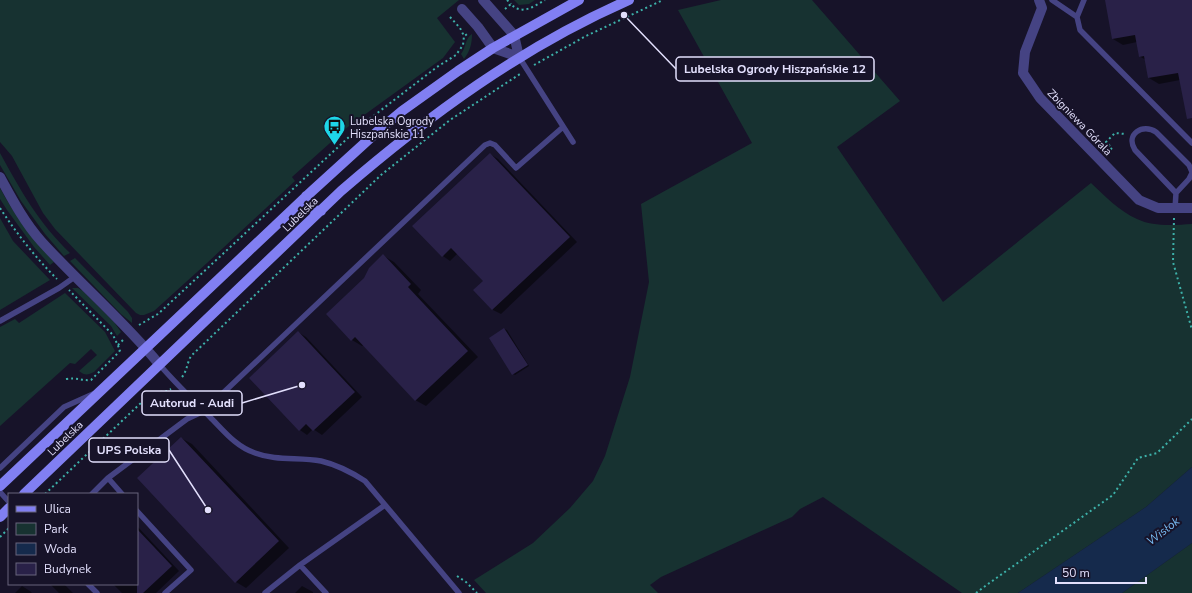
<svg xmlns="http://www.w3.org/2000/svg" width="1192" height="593" viewBox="0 0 1192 593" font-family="'Nunito Sans',sans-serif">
	<rect width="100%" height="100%" fill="#171329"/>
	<path fill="#173231" d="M 0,0 L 459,0 L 437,18 L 455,42 L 443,58 L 349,126 L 292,177 L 295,181 L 207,263 L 154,311 L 144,315 L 140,315 L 136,313 L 55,229 L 43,213 L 12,156 L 0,142 Z
		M 514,0 L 535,0 L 529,4 L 519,5 Z
		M 721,0 L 812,0 L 900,101 L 837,147 L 943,302 L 1091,183 C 1105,196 1119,211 1137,219 C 1153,227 1175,225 1192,224 L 1192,467 L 1146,507 L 1018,593 L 962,593 L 823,497 L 800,509 L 792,517 L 661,577 L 650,585 L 658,593 L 486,593 L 474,580 L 533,543 L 570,508 L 593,481 L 605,456 L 630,377 L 649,282 L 641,204 L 752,143 L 678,10 Z
		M 472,34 C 472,44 470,51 464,59 L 461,54 C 466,48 465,38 472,34 Z
		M 0,153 C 21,191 38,222 70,253 L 64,256 L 45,234 L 21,201 L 0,165 Z
		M 0,188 C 16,218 32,237 54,262 L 50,265 L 34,247 L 7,210 L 0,199 Z
		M 0,218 L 13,241 L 50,280 L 0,310 Z
		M 75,258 L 128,312 L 132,318 L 132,323 L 121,314 L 70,261 Z
		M 72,288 L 78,288 L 83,291 L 114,322 L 121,332 L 117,336 L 111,326 Z
		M 65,293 L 105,332 L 115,351 L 94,372 C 88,375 85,376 79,371 L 97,355 L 91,349 L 75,364 L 70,363 L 0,426 L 0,327 L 15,319 L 19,323 Z
		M 1192,543 L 1192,593 L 1122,593 Z"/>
	<path fill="#152a4c" d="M 1192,467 L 1192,543 L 1122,593 L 1018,593 L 1146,507 Z"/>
	<path fill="#0007" d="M 1106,0 L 1192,0 L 1192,109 L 1180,80 L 1159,84 L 1149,78 L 1146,60 L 1139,56 L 1137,42 L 1123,45 L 1113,39 Z
		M 490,154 L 498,159 L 577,242 L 501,314 L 493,310 L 475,290 L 485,281 L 458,253 L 450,261 L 443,256 Z
		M 384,256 L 394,262 L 421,290 L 418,294 L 478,357 L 426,406 L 415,400 L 364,345 L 362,346 L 352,340 L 328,314 L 365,279 Z
		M 504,329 L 507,330 L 529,366 L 515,375 L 513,374 Z
		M 298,332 L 306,337 L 362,397 L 322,435 L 313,429 L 307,435 L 300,430 L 250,378 Z
		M 181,438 L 192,444 L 289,548 L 246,588 L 236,582 Z
		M 137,526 L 179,571 L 156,593 L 122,593 L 113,584 L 137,584 Z
		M 50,584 L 64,584 L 73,593 L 59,593 Z
		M 22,586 L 30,591 L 32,593 L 15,593 Z
		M 302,586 L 313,592 L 313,593 L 295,593 Z"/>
	<path fill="#292148" d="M 1105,0 L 1192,0 L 1192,118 L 1187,119 L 1178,73 L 1148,78 L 1144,56 L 1139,57 L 1135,35 L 1112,39 Z
		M 490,153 L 570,237 L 492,310 L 473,290 L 483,281 L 451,248 L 442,257 L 412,226 Z
		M 383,254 L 411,284 L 408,287 L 468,351 L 415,401 L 355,337 L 351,341 L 326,314 L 364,278 L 369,268 Z
		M 504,328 L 528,365 L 512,375 L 489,338 Z
		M 298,331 L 355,392 L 313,431 L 306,424 L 299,431 L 249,378 Z
		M 181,437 L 279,541 L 235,583 L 137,478 Z
		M 137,529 L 172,566 L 143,593 L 137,593 Z"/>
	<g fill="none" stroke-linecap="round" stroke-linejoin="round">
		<path stroke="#3db1a9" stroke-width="2" stroke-dasharray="2 3" stroke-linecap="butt" d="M 507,0 L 511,4
			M 505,9 L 511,4 C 522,16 534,6 545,0
			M 450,17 L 460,28 L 464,36
			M 534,65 L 586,36 L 663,0
			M 1107,153 L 1112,148 L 1106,142 L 1115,133 L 1125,134
			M 0,208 C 17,234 35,257 57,279
			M 1174,218 L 1173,262 L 1192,330
			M 139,325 L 158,314 L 363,124 L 437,67 L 456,55 L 463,45 L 464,36 L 469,33
			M 118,345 L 124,339
			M 182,377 C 187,371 187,363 191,356 L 381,175 L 450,120 L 520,74
			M 66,379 C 77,377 82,381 91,380 L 119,352 L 120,350 L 113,335 L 69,290
			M 45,494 L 144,400 L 155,393 L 167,391 L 171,389
			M 0,537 L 9,528
			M 457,576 L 466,582 L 477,593
			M 976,593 L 988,584 L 1113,495 L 1138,458 L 1157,453 L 1192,419"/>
		<path stroke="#454383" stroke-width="5.5" d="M 1052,0 L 1077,17
			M 1084,0 L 1077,17 L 1080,30 L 1192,143
			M 519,57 L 573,142
			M 1176,193 L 1135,150 C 1125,134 1143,123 1156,132 L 1189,165 L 1192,172
			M 1175,209 L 1176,193 L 1189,179 L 1192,173
			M 0,321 L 59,288 L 76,276
			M 159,364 C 175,383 193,400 210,417 C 223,430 236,447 255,453 C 276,461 299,457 321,461 C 338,465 351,472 365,481 L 459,593
			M 0,468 L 64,407 L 93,394
			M 108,478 L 187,419 L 204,411 L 485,145 L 490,143 L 495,145 L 516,168 L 563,127
			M 0,492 L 9,502
			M 92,494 L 108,478 L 122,494
			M 137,511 L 191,570 L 165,593
			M 300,565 L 326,593
			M 88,584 L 97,593
			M 265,593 L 300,565 L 385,505"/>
		<path stroke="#454383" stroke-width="10" d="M 483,0 L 514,35 L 519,57
			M 1039,0 L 1042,8 L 1025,52 L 1023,73 L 1040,98 L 1139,200 L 1158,208 L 1192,208
			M 462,9 L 478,27 L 493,48 L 519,57
			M 0,177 C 12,199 24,222 41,241 C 79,283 123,320 159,364"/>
		<path stroke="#817ff2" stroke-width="10" d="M 306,196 C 305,206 312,211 321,211
			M 0,486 L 311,192 L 378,131 L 402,111 L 458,71 L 493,48 L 579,0
			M 24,494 L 341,191 C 429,115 522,47 629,0
			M 0,517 L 9,508"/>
	</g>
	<defs>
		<symbol id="bus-pin" viewBox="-11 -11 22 30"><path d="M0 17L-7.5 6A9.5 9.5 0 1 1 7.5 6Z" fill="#1ed6e8" stroke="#171329"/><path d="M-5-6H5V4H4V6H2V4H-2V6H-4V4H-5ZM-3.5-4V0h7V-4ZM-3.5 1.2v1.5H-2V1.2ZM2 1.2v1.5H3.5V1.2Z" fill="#111"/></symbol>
	</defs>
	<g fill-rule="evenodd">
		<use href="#bus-pin" x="322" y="114" width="25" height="34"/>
	</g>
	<g text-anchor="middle" stroke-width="4" stroke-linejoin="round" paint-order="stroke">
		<g font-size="11" fill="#e2dffc" stroke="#171329" text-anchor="start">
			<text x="350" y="125">Lubelska Ogrody<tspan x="350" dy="13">Hiszpańskie 11</tspan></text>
		</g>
		<g font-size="11" fill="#e2dffc" stroke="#171329">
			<text transform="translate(1080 122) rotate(46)" y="4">Zbigniewa Górala</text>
			<text transform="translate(300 214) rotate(-44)" y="4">Lubelska</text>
			<text transform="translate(65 438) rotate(-44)" y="4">Lubelska</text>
		</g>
		<g font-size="12" font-style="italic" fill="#77baf1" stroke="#171329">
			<text transform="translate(1163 531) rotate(-38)" y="4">Wisłok</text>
		</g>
	</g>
	<path fill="none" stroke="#e2dffc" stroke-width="1.5" d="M624 15L676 69M302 385L242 403M208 510L169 450"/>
	<g fill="#e2dffc" stroke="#171329" stroke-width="1.5">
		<circle cx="624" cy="15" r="4"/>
		<circle cx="302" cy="385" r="4"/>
		<circle cx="208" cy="510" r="4"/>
	</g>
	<g fill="#171329" stroke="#e2dffc" stroke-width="1.5">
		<rect x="676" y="57" width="198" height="24" rx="4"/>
		<rect x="142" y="391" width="100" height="24" rx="4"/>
		<rect x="89" y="438" width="80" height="24" rx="4"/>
	</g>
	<g font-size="12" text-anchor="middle" font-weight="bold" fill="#e2dffc">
		<text x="775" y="73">Lubelska Ogrody Hiszpańskie 12</text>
		<text x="192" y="407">Autorud - Audi</text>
		<text x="129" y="454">UPS Polska</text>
	</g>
	<rect x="8" y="493" width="130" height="92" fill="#171329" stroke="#68657d"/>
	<rect x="16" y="506" width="20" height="6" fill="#817ff2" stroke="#68657d"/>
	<text x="44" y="513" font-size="12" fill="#e2dffc">Ulica</text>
	<rect x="16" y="523" width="20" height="12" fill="#173231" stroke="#68657d"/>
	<text x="44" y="533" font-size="12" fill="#e2dffc">Park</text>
	<rect x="16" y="543" width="20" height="12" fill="#152a4c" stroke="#68657d"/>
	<text x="44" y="553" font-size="12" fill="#e2dffc">Woda</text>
	<rect x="16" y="563" width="20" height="12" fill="#292148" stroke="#68657d"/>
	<text x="44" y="573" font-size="12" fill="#e2dffc">Budynek</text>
	<path d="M1056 577v6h90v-6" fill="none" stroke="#e2dffc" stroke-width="2"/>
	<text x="1062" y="577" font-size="12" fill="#e2dffc" stroke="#171329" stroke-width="3" paint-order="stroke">50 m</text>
</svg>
